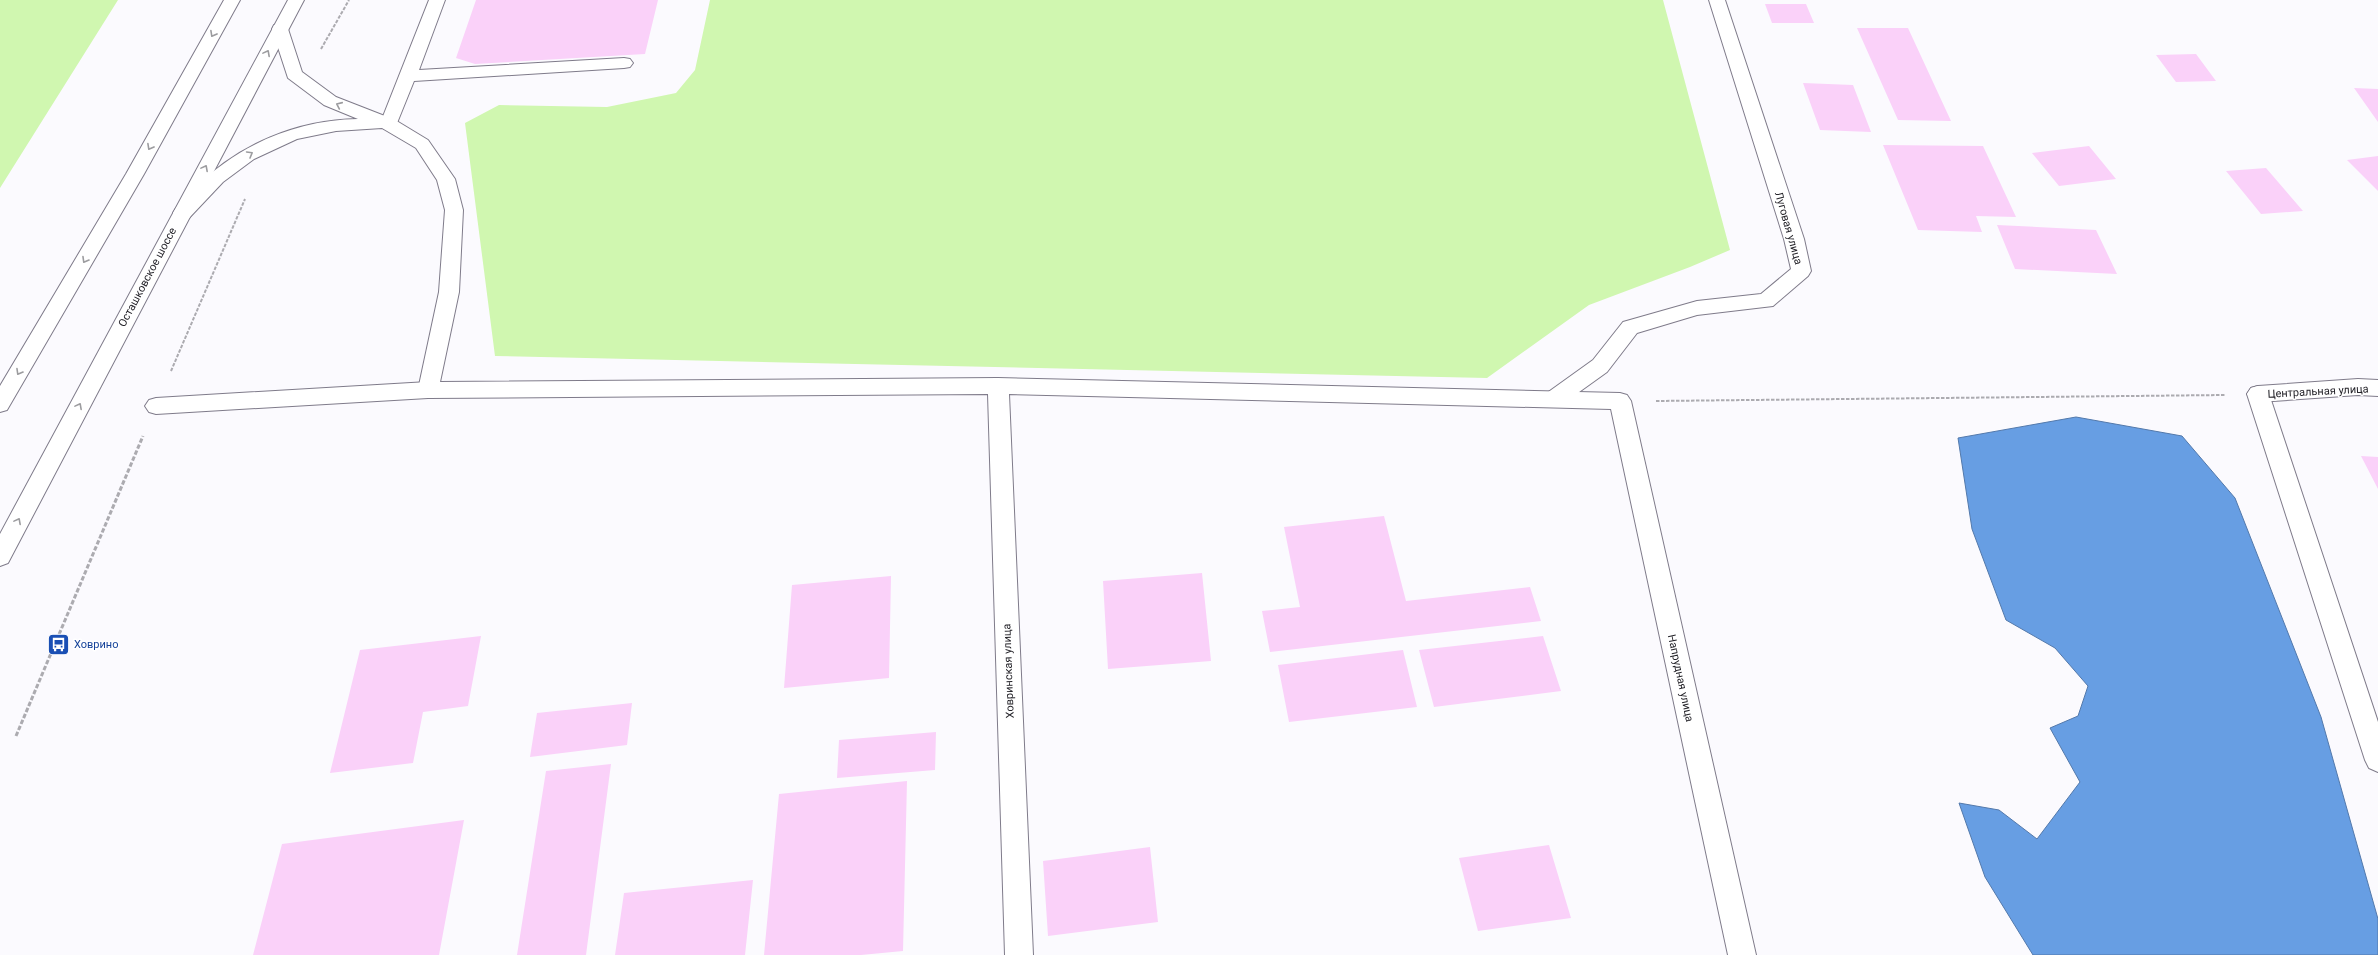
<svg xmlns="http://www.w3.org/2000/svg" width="2378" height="955" viewBox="0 0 2378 955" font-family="Roboto,sans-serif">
	<rect width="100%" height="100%" fill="#fbfafe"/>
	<path fill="#d0f7b0" d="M 0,0 L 118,0 L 0,188 Z
		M 710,0 L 1663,0 L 1730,250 L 1690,267 L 1589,305 L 1487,378 L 495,356 L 465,123 L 499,105 L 607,107 L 676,93 L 695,70 Z"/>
	<path fill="#679ee3" stroke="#5379ab" d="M 2076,417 L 2182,436 L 2235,498 L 2321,717 L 2378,919 L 2378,955 L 2033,955 L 1985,877 L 1959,803 L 1999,810 L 2037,839 L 2080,782 L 2050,728 L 2078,716 L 2088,686 L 2055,648 L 2006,620 L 1972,529 L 1958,438 Z"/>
	<path fill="#fad1f9" d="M 476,0 L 658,0 L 645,54 L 475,64 L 456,58 Z
		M 1765,4 L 1806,4 L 1814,23 L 1772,23 Z
		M 1857,28 L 1908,28 L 1951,121 L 1898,120 Z
		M 2196,54 L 2216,81 L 2176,82 L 2156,55 Z
		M 1803,83 L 1853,85 L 1871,132 L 1820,130 Z
		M 2354,88 L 2378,89 L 2378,122 Z
		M 1883,145 L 1983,146 L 2016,217 L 1976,216 L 1982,232 L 1918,230 Z
		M 2089,146 L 2116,179 L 2059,186 L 2032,153 Z
		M 2378,156 L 2378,191 L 2347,160 Z
		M 2266,168 L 2303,211 L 2261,214 L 2226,171 Z
		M 1997,225 L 2096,230 L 2117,274 L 2015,269 Z
		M 2361,456 L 2378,457 L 2378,489 Z
		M 1384,516 L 1406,601 L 1530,587 L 1541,621 L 1270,652 L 1262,611 L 1300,607 L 1284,527 Z
		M 1202,573 L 1211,661 L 1108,669 L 1103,581 Z
		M 891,576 L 889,678 L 784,688 L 792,585 Z
		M 481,636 L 468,706 L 423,712 L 413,763 L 330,773 L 360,650 Z
		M 1543,636 L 1561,691 L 1434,707 L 1419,650 Z
		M 1403,650 L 1417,707 L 1289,722 L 1278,665 Z
		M 632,703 L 627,745 L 530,757 L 537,713 Z
		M 936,732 L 935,770 L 837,778 L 839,740 Z
		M 611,764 L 586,955 L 517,955 L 546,771 Z
		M 907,781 L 903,951 L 861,955 L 764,955 L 779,794 Z
		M 464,820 L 439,955 L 253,955 L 282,844 Z
		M 1549,845 L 1571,918 L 1478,931 L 1459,858 Z
		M 1150,847 L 1158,922 L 1048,936 L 1043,861 Z
		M 753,880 L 745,955 L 615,955 L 624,893 Z"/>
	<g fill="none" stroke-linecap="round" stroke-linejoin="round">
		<defs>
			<path id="lane" d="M 429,0 L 445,0 L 419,70 L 624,58 L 630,59 L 633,63 L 630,67 L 624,68 L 414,81 L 395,128 L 389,130 L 383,128 L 380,124 Z
				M 1709,0 L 1725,0 L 1804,239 L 1811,271 L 1808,276 L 1773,306 L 1697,315 L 1637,333 L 1607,372 L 1561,405 L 1554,407 L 1547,405 L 1543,399 L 1547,393 L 1593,360 L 1623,322 L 1697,301 L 1761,294 L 1791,269 L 1784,239 Z
				M 428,382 L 435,384 L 438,390 L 435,396 L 428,398 L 156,414 L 149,412 L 145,406 L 149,400 L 156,398 Z
				M 2258,386 L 2265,388 L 2269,394 L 2378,722 L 2378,772 L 2369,768 L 2365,760 L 2247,394 L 2251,388 Z"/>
			<path id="street" d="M 280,24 L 286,25 L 288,29 L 302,72 L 336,97 L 395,120 L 428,140 L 455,179 L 463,210 L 459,292 L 440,382 L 998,378 L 1620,393 L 1627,395 L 1631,401 L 1756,955 L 1728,955 L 1611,409 L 1009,394 L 1033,955 L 1005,955 L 988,394 L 428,398 L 421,396 L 418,390 L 439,292 L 445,210 L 437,180 L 416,148 L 382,128 L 336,131 L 297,139 L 254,159 L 223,182 L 189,218 L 182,220 L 175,218 L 173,213 C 178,203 188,196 195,188 C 239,144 297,120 358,119 L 324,105 L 288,78 L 272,29 L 274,25 Z
				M 2358,379 L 2378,380 L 2378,396 L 2358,395 L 2258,402 L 2251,400 L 2247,394 L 2251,388 L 2258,386 Z"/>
			<path id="secondary" d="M 224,0 L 240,0 L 144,174 L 7,410 L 0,412 L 0,386 L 126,174 Z
				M 288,0 L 304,0 L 8,563 L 0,566 L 0,534 Z"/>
		</defs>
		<use href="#lane" stroke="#7f7b8a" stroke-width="2"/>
		<use href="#street" stroke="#7f7b8a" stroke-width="2"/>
		<use href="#secondary" stroke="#7f7b8a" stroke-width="2"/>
		<path stroke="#acabb0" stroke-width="2" stroke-dasharray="3.5 1.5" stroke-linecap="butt" d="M 321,49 L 349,0
			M 171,371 L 245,199
			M 1656,401 L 2225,395"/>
		<path stroke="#acabb0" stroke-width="3" stroke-dasharray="4.5 2" stroke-linecap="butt" d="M 16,736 L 143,436"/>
		<use href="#lane" fill="#fff" fill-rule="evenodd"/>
		<use href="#street" fill="#fff" fill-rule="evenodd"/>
		<use href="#secondary" fill="#fff" fill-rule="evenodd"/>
	</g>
	<defs><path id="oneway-chevron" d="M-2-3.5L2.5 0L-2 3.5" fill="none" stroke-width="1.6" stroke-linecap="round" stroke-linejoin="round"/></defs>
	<g stroke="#9c9c9f">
		<use href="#oneway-chevron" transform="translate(213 34) rotate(119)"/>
		<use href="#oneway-chevron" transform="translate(267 53) rotate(-62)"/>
		<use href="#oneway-chevron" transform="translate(339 105) rotate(-156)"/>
		<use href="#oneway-chevron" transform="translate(150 147) rotate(119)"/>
		<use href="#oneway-chevron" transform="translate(250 154) rotate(-30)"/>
		<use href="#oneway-chevron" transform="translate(205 168) rotate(-62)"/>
		<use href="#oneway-chevron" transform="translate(85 260) rotate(120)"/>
		<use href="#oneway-chevron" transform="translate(19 372) rotate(120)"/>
		<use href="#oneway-chevron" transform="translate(79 406) rotate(-62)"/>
		<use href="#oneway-chevron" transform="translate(18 521) rotate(-62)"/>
	</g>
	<defs>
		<symbol id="bus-square" viewBox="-11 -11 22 22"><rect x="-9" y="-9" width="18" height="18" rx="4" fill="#1a4fb4" stroke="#fff"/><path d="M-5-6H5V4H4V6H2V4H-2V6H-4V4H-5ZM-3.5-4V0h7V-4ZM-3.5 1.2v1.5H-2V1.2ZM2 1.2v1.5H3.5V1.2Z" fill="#fff"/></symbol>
	</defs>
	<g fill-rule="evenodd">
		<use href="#bus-square" x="46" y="632" width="25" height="25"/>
	</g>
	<g text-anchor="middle" stroke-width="3" stroke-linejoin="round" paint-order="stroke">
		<g font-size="11" fill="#242329" stroke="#fff">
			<text transform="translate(1789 228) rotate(74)" y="4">Луговая улица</text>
			<text transform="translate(147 277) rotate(-62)" y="4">Осташковское шоссе</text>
			<text transform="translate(2318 391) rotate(-3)" y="4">Центральная улица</text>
			<text transform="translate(1008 671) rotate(-92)" y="4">Ховринская улица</text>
			<text transform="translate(1681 678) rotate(78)" y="4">Напрудная улица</text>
		</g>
		<g font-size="11" fill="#164399" stroke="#fff" text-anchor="start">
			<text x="74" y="648">Ховрино</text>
		</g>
	</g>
</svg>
